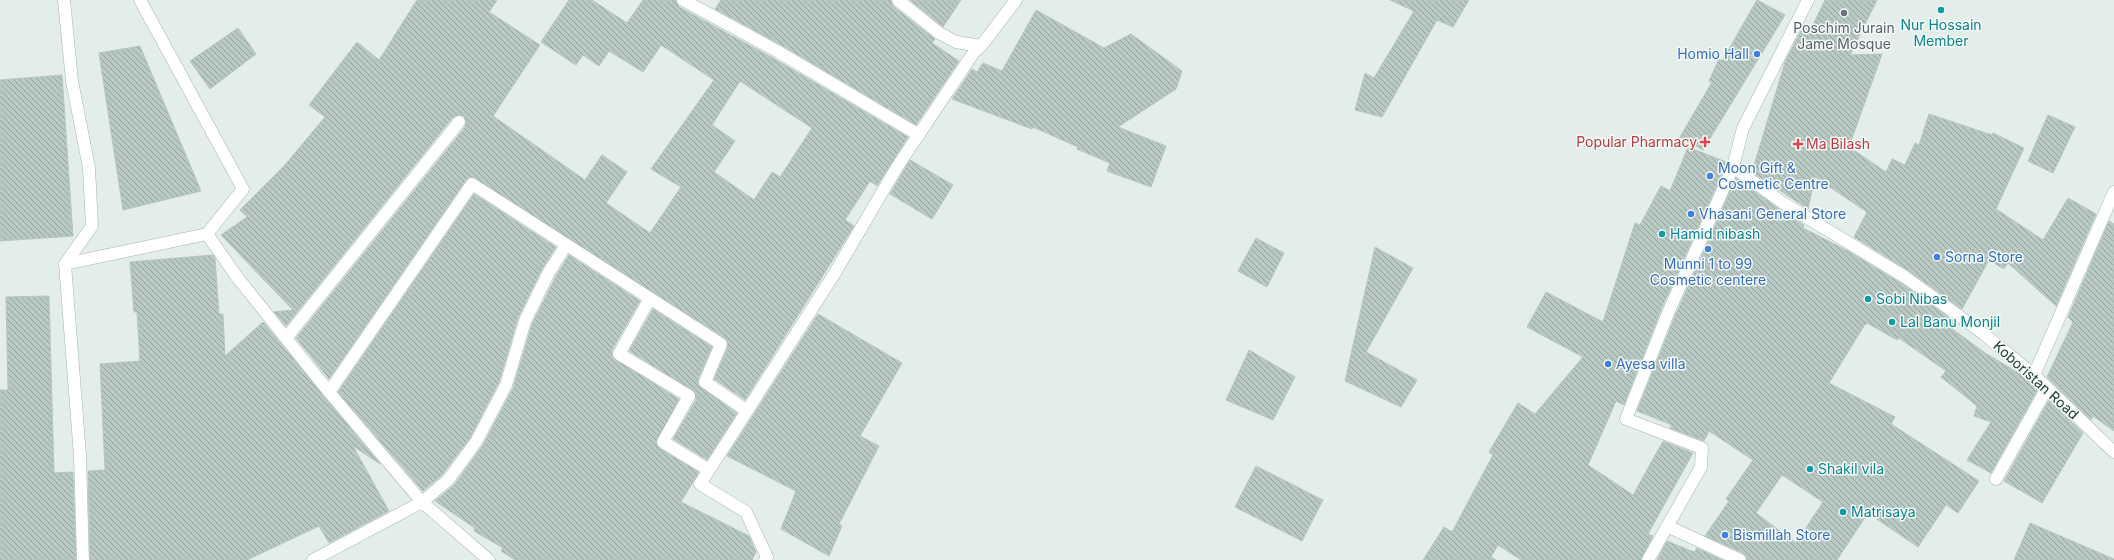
<svg xmlns="http://www.w3.org/2000/svg" width="2114" height="560" viewBox="0 0 2114 560" font-family="Inter,sans-serif">
	<defs>
		<pattern id="building-back-hatch" width="6" height="6" patternUnits="userSpaceOnUse"><rect width="6" height="6" fill="#b8c8c2"/><path d="M-1 5l2 2M0 0l6 6M5-1l2 2" fill="none" stroke="#95a49f"/></pattern>
	</defs>
	<rect width="100%" height="100%" fill="#e3ede9"/>
	<path fill="url(#building-back-hatch)" stroke="#b5c7c0" fill-rule="evenodd" d="M 417,0 L 497,0 L 489,12 L 540,45 L 493,116 L 585,180 L 602,155 L 627,172 L 606,203 L 650,233 L 681,187 L 651,169 L 714,80 L 661,45 L 643,72 L 609,51 L 599,66 L 583,55 L 576,65 L 541,42 L 569,0 L 592,0 L 627,23 L 643,0 L 676,0 L 679,7 L 773,58 L 908,137 L 877,186 L 870,181 L 845,220 L 854,226 L 745,400 L 714,379 L 728,347 L 725,338 L 472,177 L 466,180 L 329,379 L 296,338 L 465,127 L 466,123 L 464,116 L 460,115 L 453,117 L 286,326 L 274,312 L 293,310 L 221,235 L 247,217 L 240,210 L 284,166 L 325,117 L 309,105 L 357,42 L 379,60 ZM 740,81 L 812,128 L 780,177 L 772,172 L 754,200 L 714,172 L 735,141 L 712,125 Z
		M 721,0 L 891,0 L 893,6 L 935,39 L 932,43 L 959,61 L 916,125 L 781,45 L 715,9 Z
		M 910,0 L 961,0 L 943,27 Z
		M 1390,0 L 1469,0 L 1453,27 L 1437,20 L 1382,117 L 1355,110 L 1365,73 L 1374,78 L 1414,11 Z
		M 1757,0 L 1785,15 L 1703,150 L 1680,137 L 1712,82 L 1709,81 L 1719,59 L 1722,61 Z
		M 1825,0 L 1877,0 L 1850,55 L 1882,54 L 1849,147 L 1886,172 L 1892,159 L 1905,165 L 1915,143 L 1919,145 L 1929,114 L 1992,135 L 1993,133 L 2024,148 L 1996,209 L 2043,240 L 2068,198 L 2096,214 L 2056,306 L 2008,263 L 2004,269 L 1989,260 L 1962,309 L 1909,271 L 1854,237 L 1867,212 L 1815,177 L 1808,209 L 1752,172 L 1785,62 L 1804,25 L 1811,29 Z
		M 1036,10 L 1104,48 L 1131,34 L 1182,71 L 1176,89 L 1118,127 L 1166,146 L 1151,187 L 1107,171 L 1110,163 L 1077,149 L 1078,147 L 1033,127 L 1032,129 L 952,99 L 972,69 L 977,72 L 983,63 L 1002,71 Z
		M 238,28 L 256,54 L 210,89 L 190,61 Z
		M 140,46 L 201,191 L 123,210 L 99,53 Z
		M 62,75 L 73,236 L 0,241 L 0,80 Z
		M 2048,115 L 2075,127 L 2053,173 L 2028,161 Z
		M 1688,147 L 1726,162 L 1726,165 L 1661,310 L 1624,405 L 1616,401 L 1588,465 L 1633,495 L 1663,441 L 1693,453 L 1648,534 L 1653,536 L 1641,560 L 1521,560 L 1498,545 L 1491,557 L 1496,560 L 1423,560 L 1444,527 L 1452,532 L 1493,455 L 1489,452 L 1518,403 L 1535,414 L 1583,357 L 1527,327 L 1546,292 L 1603,322 L 1635,223 L 1640,225 L 1661,186 L 1670,191 Z
		M 910,160 L 953,185 L 932,219 L 890,194 Z
		M 1736,178 L 1779,209 L 1804,225 L 1803,228 L 1848,251 L 1901,283 L 1955,322 L 1951,328 L 1985,353 L 2022,375 L 2038,389 L 1991,473 L 1967,460 L 1991,422 L 1974,416 L 1977,406 L 1941,377 L 1946,371 L 1899,338 L 1897,340 L 1867,323 L 1864,326 L 1829,383 L 1895,417 L 1891,424 L 1979,481 L 1958,513 L 1946,505 L 1918,547 L 1868,513 L 1837,560 L 1747,560 L 1743,553 L 1705,536 L 1729,501 L 1726,499 L 1753,460 L 1709,431 L 1704,441 L 1670,428 L 1672,425 L 1637,411 L 1675,316 ZM 1782,475 L 1823,502 L 1796,543 L 1756,513 Z
		M 474,194 L 556,247 L 542,269 L 518,318 L 499,382 L 470,438 L 442,475 L 423,491 L 338,392 Z
		M 2109,221 L 2114,224 L 2114,431 L 2093,416 L 2091,420 L 2047,377 L 2073,322 L 2068,317 Z
		M 1256,238 L 1284,253 L 1267,287 L 1238,271 Z
		M 1375,247 L 1413,268 L 1366,352 L 1417,380 L 1401,407 L 1345,381 Z
		M 213,255 L 215,258 L 219,314 L 223,314 L 225,356 L 263,322 L 380,464 L 353,446 L 389,511 L 329,543 L 319,526 L 247,560 L 90,560 L 88,471 L 105,470 L 100,364 L 140,361 L 137,312 L 134,312 L 130,262 Z
		M 569,255 L 640,301 L 612,350 L 612,357 L 679,399 L 656,442 L 659,448 L 699,472 L 681,502 L 749,536 L 756,552 L 752,560 L 515,560 L 501,551 L 503,548 L 474,531 L 475,528 L 435,501 L 454,485 L 483,445 L 513,388 L 532,324 L 556,276 Z
		M 49,296 L 54,473 L 73,472 L 76,560 L 0,560 L 0,390 L 8,390 L 6,297 Z
		M 653,309 L 712,347 L 698,379 L 698,385 L 737,413 L 707,460 L 673,439 L 696,400 L 695,392 L 629,351 Z
		M 818,314 L 902,363 L 860,436 L 879,446 L 839,524 L 842,526 L 829,556 L 781,529 L 796,491 L 727,456 Z
		M 1249,350 L 1295,377 L 1273,420 L 1226,400 Z
		M 2049,400 L 2083,433 L 2042,503 L 2004,481 Z
		M 1256,466 L 1323,500 L 1302,541 L 1235,507 Z
		M 2030,523 L 2114,559 L 2114,560 L 2014,560 Z
		M 1667,541 L 1694,552 L 1697,548 L 1722,560 L 1657,560 Z"/>
	<g fill="none" stroke-linecap="round" stroke-linejoin="round">
		<defs>
			<path id="street" d="M 64,0 L 72,81 L 89,168 L 92,226 L 65,264 L 80,456 L 83,560
				M 140,0 L 243,189 L 207,234 L 237,277 L 329,392 L 422,502 L 489,560
				M 683,0 L 777,51 L 919,135
				M 898,0 L 939,33 L 956,42 L 981,46
				M 1733,167 L 1783,203 L 1905,277 L 1984,334 L 2034,375 L 2114,452
				M 65,264 L 207,234
				M 650,298 L 619,354 L 689,396 L 663,442 L 709,470
				M 286,338 L 459,122
				M 2034,375 L 2114,192
				M 329,392 L 472,184 L 721,344 L 705,382 L 747,411 L 700,484 L 746,512 L 767,557 L 765,560
				M 747,411 L 836,271 L 897,167 L 974,52 L 981,46 L 1016,0
				M 1996,479 L 2047,388
				M 1667,526 L 1740,560
				M 313,560 L 422,502 L 448,480 L 476,442 L 506,385 L 525,321 L 549,272 L 566,245
				M 1648,560 L 1701,467 L 1702,448 L 1626,419 L 1668,313 L 1733,167 L 1743,128 L 1808,0"/>
		</defs>
		<use href="#street" stroke="#a5b5b0" stroke-width="13"/>
		<use href="#street" stroke="#fff" stroke-width="12"/>
	</g>
	<g fill="#0f9aa8" stroke="#f4faf7" stroke-width="1.5">
		<circle cx="1941" cy="10" r="4"/>
		<circle cx="1662" cy="234" r="4"/>
		<circle cx="1868" cy="299" r="4"/>
		<circle cx="1892" cy="322" r="4"/>
		<circle cx="1810" cy="469" r="4"/>
		<circle cx="1843" cy="512" r="4"/>
	</g>
	<circle fill="#6b7280" stroke="#f4faf7" stroke-width="1.5" cx="1844" cy="13" r="4"/>
	<g fill="#3f7fe0" stroke="#f4faf7" stroke-width="1.5">
		<circle cx="1757" cy="54" r="4"/>
		<circle cx="1710" cy="176" r="4"/>
		<circle cx="1691" cy="214" r="4"/>
		<circle cx="1708" cy="249" r="4"/>
		<circle cx="1937" cy="257" r="4"/>
		<circle cx="1608" cy="364" r="4"/>
		<circle cx="1725" cy="535" r="4"/>
	</g>
	<g fill="#e0444e" stroke="#f4faf7" stroke-width="1.5">
		<path d="M1703 136h4v4h4v4h-4v4h-4v-4h-4v-4h4z"/>
		<path d="M1796 138h4v4h4v4h-4v4h-4v-4h-4v-4h4z"/>
	</g>
	<g text-anchor="middle" stroke-width="3" stroke-linejoin="round" paint-order="stroke">
		<g font-size="14" fill="#0d838f" stroke="#f4faf7" text-anchor="start">
			<text x="1941" y="30" text-anchor="middle">Nur Hossain<tspan x="1941" dy="16">Member</tspan></text>
			<text x="1670" y="239">Hamid nibash</text>
			<text x="1876" y="304">Sobi Nibas</text>
			<text x="1900" y="327">Lal Banu Monjil</text>
			<text x="1818" y="474">Shakil vila</text>
			<text x="1851" y="517">Matrisaya</text>
		</g>
		<g font-size="14" fill="#5b616d" stroke="#f4faf7">
			<text x="1844" y="33">Poschim Jurain<tspan x="1844" dy="16">Jame Mosque</tspan></text>
		</g>
		<g font-size="14" fill="#366cbe" stroke="#f4faf7" text-anchor="start">
			<text x="1749" y="59" text-anchor="end">Homio Hall</text>
			<text x="1718" y="173">Moon Gift &amp;<tspan x="1718" dy="16">Cosmetic Centre</tspan></text>
			<text x="1699" y="219">Vhasani General Store</text>
			<text x="1945" y="262">Sorna Store</text>
			<text x="1708" y="269" text-anchor="middle">Munni 1 to 99<tspan x="1708" dy="16">Cosmetic centere</tspan></text>
			<text x="1616" y="369">Ayesa villa</text>
			<text x="1733" y="540">Bismillah Store</text>
		</g>
		<g font-size="14" fill="#be3a42" stroke="#f4faf7" text-anchor="end">
			<text x="1697" y="147">Popular Pharmacy</text>
			<text x="1806" y="149" text-anchor="start">Ma Bilash</text>
		</g>
		<g font-size="14" fill="#223f38" stroke="#f4faf7">
			<text transform="translate(2036 380) rotate(42)" y="5">Koboristan Road</text>
		</g>
	</g>
</svg>
